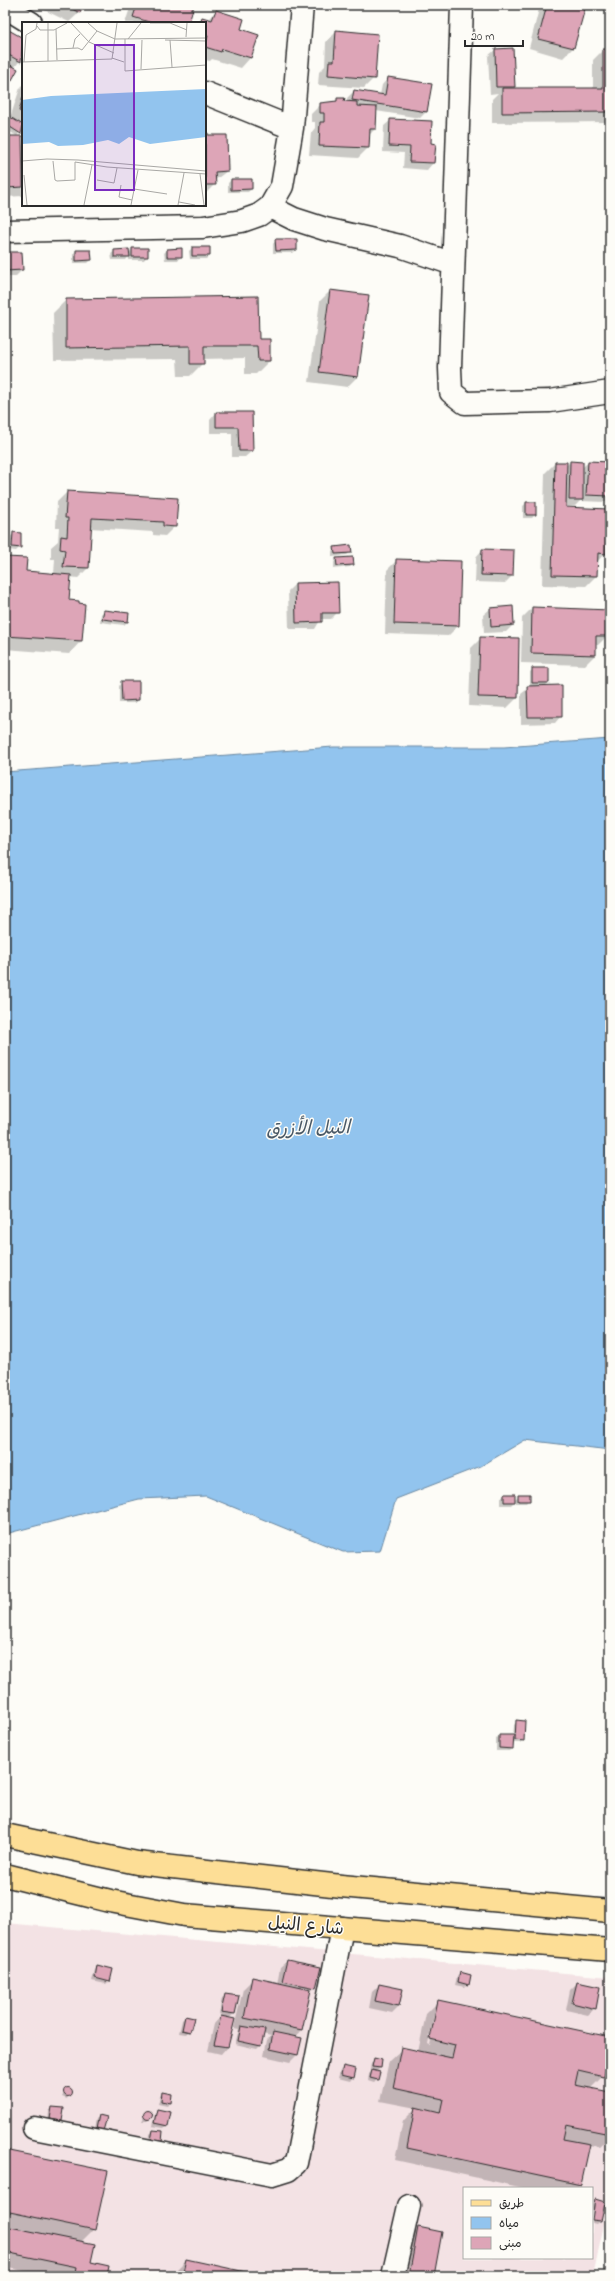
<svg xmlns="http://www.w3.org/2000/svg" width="615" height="2281" viewBox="0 0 615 2281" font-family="'Indie Flower','Playpen Sans Arabic',sans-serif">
	<rect width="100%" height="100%" fill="#fdfcf7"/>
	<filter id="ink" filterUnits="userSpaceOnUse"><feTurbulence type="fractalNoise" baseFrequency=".025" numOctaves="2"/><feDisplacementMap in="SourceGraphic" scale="8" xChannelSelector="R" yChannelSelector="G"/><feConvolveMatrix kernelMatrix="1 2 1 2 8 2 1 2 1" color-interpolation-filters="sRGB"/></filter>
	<g filter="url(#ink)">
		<path fill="#f3e2e4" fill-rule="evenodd" d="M 5,1923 L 610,1977 L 610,2196 L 593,2276 L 5,2276 ZM 464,2188 L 592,2188 L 592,2258 L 464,2258 Z"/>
		<path fill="#92c4ee" stroke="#6987a0" d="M 610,739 L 610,1450 L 525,1440 L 481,1466 L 396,1499 L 380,1551 L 343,1552 L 206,1496 L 139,1499 L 5,1534 L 5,772 L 333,747 L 504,747 Z"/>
		<path fill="#0003" fill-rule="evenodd" d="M 34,5 L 83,5 L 79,13 L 69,22 Z
			M 131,5 L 193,5 L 188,23 L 125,23 Z
			M 540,5 L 585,5 L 573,48 L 563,58 L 529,48 Z
			M 216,11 L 240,30 L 258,35 L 250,58 L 241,68 L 212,59 L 210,61 L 205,60 L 205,23 L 198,23 L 202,18 L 207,20 Z
			M 5,30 L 23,39 L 23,57 L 14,68 L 17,70 L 5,89 Z
			M 336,32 L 374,78 L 364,88 L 318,85 L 319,72 L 325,66 L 326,42 Z
			M 495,50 L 514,87 L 511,89 L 593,89 L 593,60 L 603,50 L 610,50 L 610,122 L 492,123 L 492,99 L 498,93 L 490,94 L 488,56 Z
			M 388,78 L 426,112 L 420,118 L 376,111 L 375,129 L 369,135 L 368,148 L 358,158 L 309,155 L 311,133 L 315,128 L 315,122 L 311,122 L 311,114 L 321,104 L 333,103 L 338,99 L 347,103 L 347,98 L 354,91 L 380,95 L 382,85 Z
			M 23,85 L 23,127 L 17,136 L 7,130 L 5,132 L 5,115 L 10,118 L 20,88 Z
			M 391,120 L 430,144 L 433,163 L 427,170 L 403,168 L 404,153 L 383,152 L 384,126 Z
			M 205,134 L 227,171 L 214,181 L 215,184 L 205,194 Z
			M 8,137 L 23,145 L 23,196 L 5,197 L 5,140 Z
			M 231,180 L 251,180 L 251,189 L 248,192 L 228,192 L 228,183 Z
			M 276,240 L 296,250 L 293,253 L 273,253 L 273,244 Z
			M 192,248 L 209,256 L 206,259 L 190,259 L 189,251 Z
			M 132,249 L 147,256 L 144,260 L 129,260 L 129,256 L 126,260 L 112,260 L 111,254 L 115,251 L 129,253 Z
			M 167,250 L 181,256 L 178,260 L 165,260 L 164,253 Z
			M 76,251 L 91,260 L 88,263 L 73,263 L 73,254 Z
			M 5,253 L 22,270 L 15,277 L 5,277 Z
			M 330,291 L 357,377 L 347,387 L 309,382 L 320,301 Z
			M 66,300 L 258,340 L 269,361 L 256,374 L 245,374 L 245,358 L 203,359 L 203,363 L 190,376 L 178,376 L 177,359 L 54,360 L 53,313 Z
			M 216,413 L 251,413 L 252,451 L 245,457 L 232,457 L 232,433 L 210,433 L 210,420 Z
			M 570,462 L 582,468 L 588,462 L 610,463 L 610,497 L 605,502 L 580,501 L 575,506 L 565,506 L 605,553 L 597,562 L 596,576 L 586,586 L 542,585 L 545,473 L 555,463 L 566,466 Z
			M 67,492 L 177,499 L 175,526 L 165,536 L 153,535 L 153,532 L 90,528 L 88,568 L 78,578 L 70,577 L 68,601 L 81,641 L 69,654 L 5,649 L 5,558 L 25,572 L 54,574 L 55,559 L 51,559 L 51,547 L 58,541 L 59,527 L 56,527 L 57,502 Z
			M 526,503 L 535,515 L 532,518 L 523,518 L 523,506 Z
			M 13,534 L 20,547 L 16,551 L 9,550 L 10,537 Z
			M 335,548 L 350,552 L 347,555 L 332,557 L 332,551 Z
			M 482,550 L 513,551 L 512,576 L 505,583 L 475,582 L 476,557 Z
			M 337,559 L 353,564 L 350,567 L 334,569 L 334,562 Z
			M 397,560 L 458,626 L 448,636 L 385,634 L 387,570 Z
			M 337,583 L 338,612 L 331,619 L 321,619 L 315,629 L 289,629 L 288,591 L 295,584 Z
			M 532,608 L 608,635 L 598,645 L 595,645 L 595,655 L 585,665 L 521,663 L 522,618 Z
			M 490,609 L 513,625 L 506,632 L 484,633 L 483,615 Z
			M 104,611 L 127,622 L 124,625 L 100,622 L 101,614 Z
			M 481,638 L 517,698 L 507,708 L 469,706 L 471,648 Z
			M 533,669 L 548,683 L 544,687 L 561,716 L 555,723 L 521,724 L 521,694 L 530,687 L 530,672 Z
			M 122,682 L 138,700 L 135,703 L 119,703 L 119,686 Z
			M 504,1495 L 514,1500 L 519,1495 L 529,1500 L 526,1503 L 516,1503 L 516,1500 L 511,1505 L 501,1505 L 501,1498 Z
			M 517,1721 L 523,1740 L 520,1743 L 512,1743 L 512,1748 L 509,1751 L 496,1751 L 496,1739 L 499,1736 L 513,1736 L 514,1725 Z
			M 287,1961 L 315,1987 L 309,1993 L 301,2030 L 294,2038 L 301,2039 L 297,2055 L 290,2062 L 264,2056 L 267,2040 L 271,2036 L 263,2034 L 260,2046 L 257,2049 L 235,2044 L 239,2029 L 234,2028 L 243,1989 L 253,1979 L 277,1984 L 280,1967 Z
			M 98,1966 L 109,1981 L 106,1984 L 92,1981 L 95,1970 Z
			M 460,1973 L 468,1984 L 465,1987 L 455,1985 L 457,1977 Z
			M 577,1983 L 595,2008 L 588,2015 L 566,2010 L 570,1990 Z
			M 379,1985 L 399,2006 L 392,2013 L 369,2008 L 372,1992 Z
			M 226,1995 L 237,1997 L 234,2014 L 229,2018 L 234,2019 L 227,2047 L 221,2054 L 208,2051 L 214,2024 L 222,2015 L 219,2014 L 222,1998 Z
			M 439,2001 L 610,2038 L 603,2076 L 590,2089 L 610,2093 L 610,2138 L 600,2147 L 589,2145 L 580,2184 L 577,2188 L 524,2188 L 395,2160 L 403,2121 L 416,2108 L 380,2101 L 389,2061 L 402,2049 L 418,2052 L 426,2014 ZM 434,2015 L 436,2015 L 430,2045 L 428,2044 Z
			M 185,2017 L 189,2031 L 186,2034 L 179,2033 L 182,2020 Z
			M 374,2059 L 380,2068 L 376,2072 L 377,2080 L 374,2083 L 368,2081 L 369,2074 L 373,2070 L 370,2070 L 371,2063 Z
			M 343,2067 L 353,2077 L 350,2081 L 338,2078 L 340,2071 Z
			M 66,2089 L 71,2090 L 67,2099 L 62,2097 Z
			M 163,2093 L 170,2103 L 167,2106 L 158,2104 L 160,2096 Z
			M 53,2108 L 61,2120 L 58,2124 L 48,2122 L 49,2111 Z
			M 158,2110 L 167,2125 L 164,2128 L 152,2126 L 155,2114 Z
			M 146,2113 L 151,2113 L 150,2118 L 147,2121 L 142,2121 Z
			M 99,2116 L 102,2131 L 93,2132 L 96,2119 Z
			M 153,2131 L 161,2141 L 158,2145 L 149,2143 L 150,2134 Z
			M 5,2151 L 94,2229 L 81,2242 L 90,2263 L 106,2276 L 47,2276 L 5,2267 Z
			M 595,2200 L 604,2202 L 600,2221 L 597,2224 L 592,2223 L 592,2205 Z
			M 419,2228 L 433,2276 L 402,2276 L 409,2238 Z
			M 186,2260 L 254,2274 L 256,2272 L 275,2276 L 175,2276 L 176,2270 Z"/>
		<path fill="#dda5b7" stroke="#2b2b2b" d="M 64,5 L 84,5 L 80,13 Z
			M 137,5 L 194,5 L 189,23 L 152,23 L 133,17 Z
			M 547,5 L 586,5 L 574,48 L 538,39 Z
			M 216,10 L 244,19 L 241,29 L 259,35 L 251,58 L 222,49 L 221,52 L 205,47 L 208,36 L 205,35 L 205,23 L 200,23 L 202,17 L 212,20 Z
			M 5,28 L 23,38 L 21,62 L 5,53 Z
			M 336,30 L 378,34 L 375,79 L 328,75 L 329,61 L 334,61 Z
			M 513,48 L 515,87 L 496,87 L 495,49 Z
			M 603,49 L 610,49 L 610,112 L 502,113 L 502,88 L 603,88 Z
			M 5,62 L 18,69 L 8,87 L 5,86 Z
			M 388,77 L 432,84 L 427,112 L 352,100 L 354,90 L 385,95 Z
			M 23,97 L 23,113 L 19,111 Z
			M 337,98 L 345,98 L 344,101 L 357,102 L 357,106 L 377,107 L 376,129 L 370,129 L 369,148 L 319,146 L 320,122 L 324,122 L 324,113 L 320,113 L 320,103 L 337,101 Z
			M 5,114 L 23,125 L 21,134 L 10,127 L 7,132 L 5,131 Z
			M 390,119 L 432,121 L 431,143 L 436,144 L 434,163 L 409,162 L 410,147 L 389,146 Z
			M 205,133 L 208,133 L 208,135 L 227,135 L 228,171 L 215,172 L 216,185 L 205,185 Z
			M 7,136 L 22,136 L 23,187 L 6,188 L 5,145 L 7,145 Z
			M 231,179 L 252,179 L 252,189 L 231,190 Z
			M 275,239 L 297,239 L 297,250 L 276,251 Z
			M 192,247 L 210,247 L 210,256 L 192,256 Z
			M 132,248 L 148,248 L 148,257 L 132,257 Z
			M 182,248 L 182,257 L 167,257 L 167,249 Z
			M 129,249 L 130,257 L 114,257 L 114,250 Z
			M 76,250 L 91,250 L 92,260 L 76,261 Z
			M 5,252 L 22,252 L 23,270 L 5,271 Z
			M 330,290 L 369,295 L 358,377 L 319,372 Z
			M 258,296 L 259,339 L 270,339 L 270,361 L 258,361 L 257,346 L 204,346 L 204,364 L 190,364 L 190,346 L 66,348 L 66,299 Z
			M 216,412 L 252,412 L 253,451 L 239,451 L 238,427 L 216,427 Z
			M 570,461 L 583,462 L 583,500 L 569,500 Z
			M 588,461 L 610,462 L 610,496 L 586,495 Z
			M 555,462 L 567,462 L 566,507 L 608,509 L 606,554 L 598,553 L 597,576 L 552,575 Z
			M 67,491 L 178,498 L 176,527 L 163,526 L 163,522 L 92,518 L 89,568 L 63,567 L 65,550 L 60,549 L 61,536 L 67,537 L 68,518 L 65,518 Z
			M 526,502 L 536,502 L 536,515 L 526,515 Z
			M 13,532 L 21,533 L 21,548 L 12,547 Z
			M 351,545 L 352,553 L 335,554 L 334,547 Z
			M 482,549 L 514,550 L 513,576 L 481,575 Z
			M 5,557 L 27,558 L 26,571 L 71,575 L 69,600 L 79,601 L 79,603 L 85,604 L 82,641 L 5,636 Z
			M 353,557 L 354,565 L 337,566 L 336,558 Z
			M 396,559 L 461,561 L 459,626 L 394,624 Z
			M 338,582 L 339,613 L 322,613 L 322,622 L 296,623 L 295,583 Z
			M 513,606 L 514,625 L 491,627 L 490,608 Z
			M 532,607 L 610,610 L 609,636 L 596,636 L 596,655 L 531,653 Z
			M 104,610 L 129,613 L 128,622 L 102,619 Z
			M 480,637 L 519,638 L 518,698 L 478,697 Z
			M 532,668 L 549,668 L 549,683 L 532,683 Z
			M 121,681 L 139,681 L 139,700 L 122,701 Z
			M 562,685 L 562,717 L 528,717 L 527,686 Z
			M 504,1494 L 515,1494 L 515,1502 L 504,1502 Z
			M 518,1494 L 530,1494 L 530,1501 L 518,1501 Z
			M 516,1720 L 525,1721 L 524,1741 L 515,1740 Z
			M 499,1735 L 514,1735 L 513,1749 L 499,1748 Z
			M 287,1960 L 321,1967 L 316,1988 L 282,1981 Z
			M 97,1965 L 113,1969 L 110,1982 L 95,1978 Z
			M 460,1972 L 471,1975 L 469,1985 L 458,1982 Z
			M 252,1977 L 311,1990 L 302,2030 L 244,2018 Z
			M 577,1982 L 600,1987 L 596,2009 L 572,2003 Z
			M 379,1984 L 403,1989 L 399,2006 L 375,2001 Z
			M 225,1994 L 239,1996 L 235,2014 L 221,2012 Z
			M 438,2000 L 610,2037 L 610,2049 L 604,2077 L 578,2071 L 575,2085 L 610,2092 L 610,2134 L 566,2125 L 563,2139 L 590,2144 L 581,2185 L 407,2148 L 415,2107 L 440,2113 L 443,2099 L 393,2088 L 401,2047 L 452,2058 L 455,2045 L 430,2039 Z
			M 185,2016 L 194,2018 L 190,2032 L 182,2030 Z
			M 221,2016 L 235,2019 L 228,2047 L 214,2045 Z
			M 241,2026 L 265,2030 L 261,2046 L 238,2041 Z
			M 273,2032 L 302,2038 L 298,2055 L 270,2049 Z
			M 374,2058 L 382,2060 L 381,2068 L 372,2067 Z
			M 343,2066 L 356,2069 L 354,2078 L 341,2075 Z
			M 372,2070 L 380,2072 L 378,2080 L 370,2078 Z
			M63.5 2092a4.5 4.5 0 1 1 9 0a4.5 4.5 0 1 1-9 0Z
			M 162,2092 L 172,2094 L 171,2103 L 161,2101 Z
			M 52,2107 L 64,2108 L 62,2121 L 50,2119 Z
			M 157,2109 L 171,2112 L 168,2126 L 154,2123 Z
			M143.5 2115a4.5 4.5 0 1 1 9 0a4.5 4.5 0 1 1-9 0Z
			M 99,2115 L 107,2117 L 103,2131 L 96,2129 Z
			M 153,2130 L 163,2131 L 162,2142 L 151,2140 Z
			M 5,2150 L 108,2171 L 95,2230 L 5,2211 Z
			M 595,2199 L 605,2202 L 601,2221 L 592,2220 Z
			M 5,2226 L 95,2244 L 91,2262 L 109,2266 L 107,2276 L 75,2276 L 77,2267 L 5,2252 Z
			M 418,2227 L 442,2232 L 434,2276 L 409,2276 Z
			M 186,2259 L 255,2274 L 256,2271 L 279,2276 L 182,2276 Z"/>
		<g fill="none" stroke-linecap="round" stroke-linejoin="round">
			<defs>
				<path id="minor" d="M 462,5 L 450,368 L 451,392 L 465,403 L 550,401 L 610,392
					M 5,7 L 31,23
					M 205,93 L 292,128
					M 270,207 L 294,219 L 325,229 L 400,246 L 453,264
					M 5,231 L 203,227 L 242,221 L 259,215 L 270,207 L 282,186 L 292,128 L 302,5
					M 34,2128 L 272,2175 L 288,2170 L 296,2163 L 342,1928
					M 393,2276 L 409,2206"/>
				<path id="major" d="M 5,1835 L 137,1863 L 341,1886 L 610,1911
					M 5,1875 L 110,1901 L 184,1915 L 610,1950"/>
			</defs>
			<use href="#minor" stroke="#2b2b2b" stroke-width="25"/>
			<use href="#major" stroke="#2b2b2b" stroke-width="25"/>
			<use href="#minor" stroke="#fdfcf7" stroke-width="22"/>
			<use href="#major" stroke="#fdde96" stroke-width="22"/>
		</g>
	</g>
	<g text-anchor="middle" stroke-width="3" stroke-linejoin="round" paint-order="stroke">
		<g font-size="18" fill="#2b2b2b" stroke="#fdfcf7">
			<text transform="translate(306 1925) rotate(5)" y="6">شارع النيل</text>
		</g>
		<g font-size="19" font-style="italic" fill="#4a5966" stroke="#fdfcf7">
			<text transform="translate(308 1127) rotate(-1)" y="7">النيل الأزرق</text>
		</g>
	</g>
	<g transform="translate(22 22)">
		<rect width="184" height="184" fill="#fdfcf7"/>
		<path d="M 184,67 L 184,115 L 128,122 L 107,115 L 97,122 L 86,118 L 61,123 L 36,124 L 27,120 L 0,122 L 0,78 L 29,74 Z" fill="#92c4ee"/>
		<path fill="none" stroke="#a9a8a5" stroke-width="1" d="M 26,1 L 26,39M 49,1 L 67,20 L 92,31M 66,1 L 75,9 L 93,17 L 184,16M 128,1 L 148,1 L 165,8M 15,4 L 18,8 L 32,8 L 45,1M 34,7 L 35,38M 164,15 L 165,1M 103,17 L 103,49 L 184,43M 106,17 L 119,1M 143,18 L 184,19M 148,18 L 150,45M 51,26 L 53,17 L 58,12M 34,27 L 56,26 L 60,28 L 75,9M 90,36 L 102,40M 0,40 L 90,37 L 95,1M 2,40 L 4,13 L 14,7 L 15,1M 119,47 L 120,18M 0,139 L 25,137 L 56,138 L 184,149M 31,139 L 33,158 L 35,159 L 53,158 L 53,140M 53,140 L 85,145 L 184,152M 178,152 L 182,183M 2,153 L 5,183M 75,158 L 92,161 L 95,146M 99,163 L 97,175 L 110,178M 112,167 L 145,172M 157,180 L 173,183M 62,183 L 70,143M 109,183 L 116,148M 156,183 L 162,151"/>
		<path fill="#7b2cbf" fill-opacity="0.15" stroke="#7b2cbf" stroke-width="2" d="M 73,23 L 112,23 L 112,168 L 73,168 Z"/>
		<rect width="184" height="184" fill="none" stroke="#2b2b2b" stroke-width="2"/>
	</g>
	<rect width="615" height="2281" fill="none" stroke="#fdfcf7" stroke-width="20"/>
	<rect x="10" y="10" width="595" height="2261" fill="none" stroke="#2b2b2b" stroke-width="1.5" filter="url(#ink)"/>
	<rect x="463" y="2187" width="130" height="72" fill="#fdfcf7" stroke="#a9a8a5"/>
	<rect x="471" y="2200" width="20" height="6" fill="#fdde96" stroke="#a9a8a5"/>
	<text x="499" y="2207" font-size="12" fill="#2b2b2b">طريق</text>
	<rect x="471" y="2217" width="20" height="12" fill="#92c4ee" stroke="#a9a8a5"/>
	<text x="499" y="2227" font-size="12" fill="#2b2b2b">مياه</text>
	<rect x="471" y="2237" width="20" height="12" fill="#dda5b7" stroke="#a9a8a5"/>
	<text x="499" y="2247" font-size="12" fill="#2b2b2b">مبنى</text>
	<path d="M465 40v6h58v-6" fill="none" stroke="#2b2b2b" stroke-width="2"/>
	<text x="471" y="40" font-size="12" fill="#2b2b2b" stroke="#fdfcf7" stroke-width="3" paint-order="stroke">20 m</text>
</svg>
